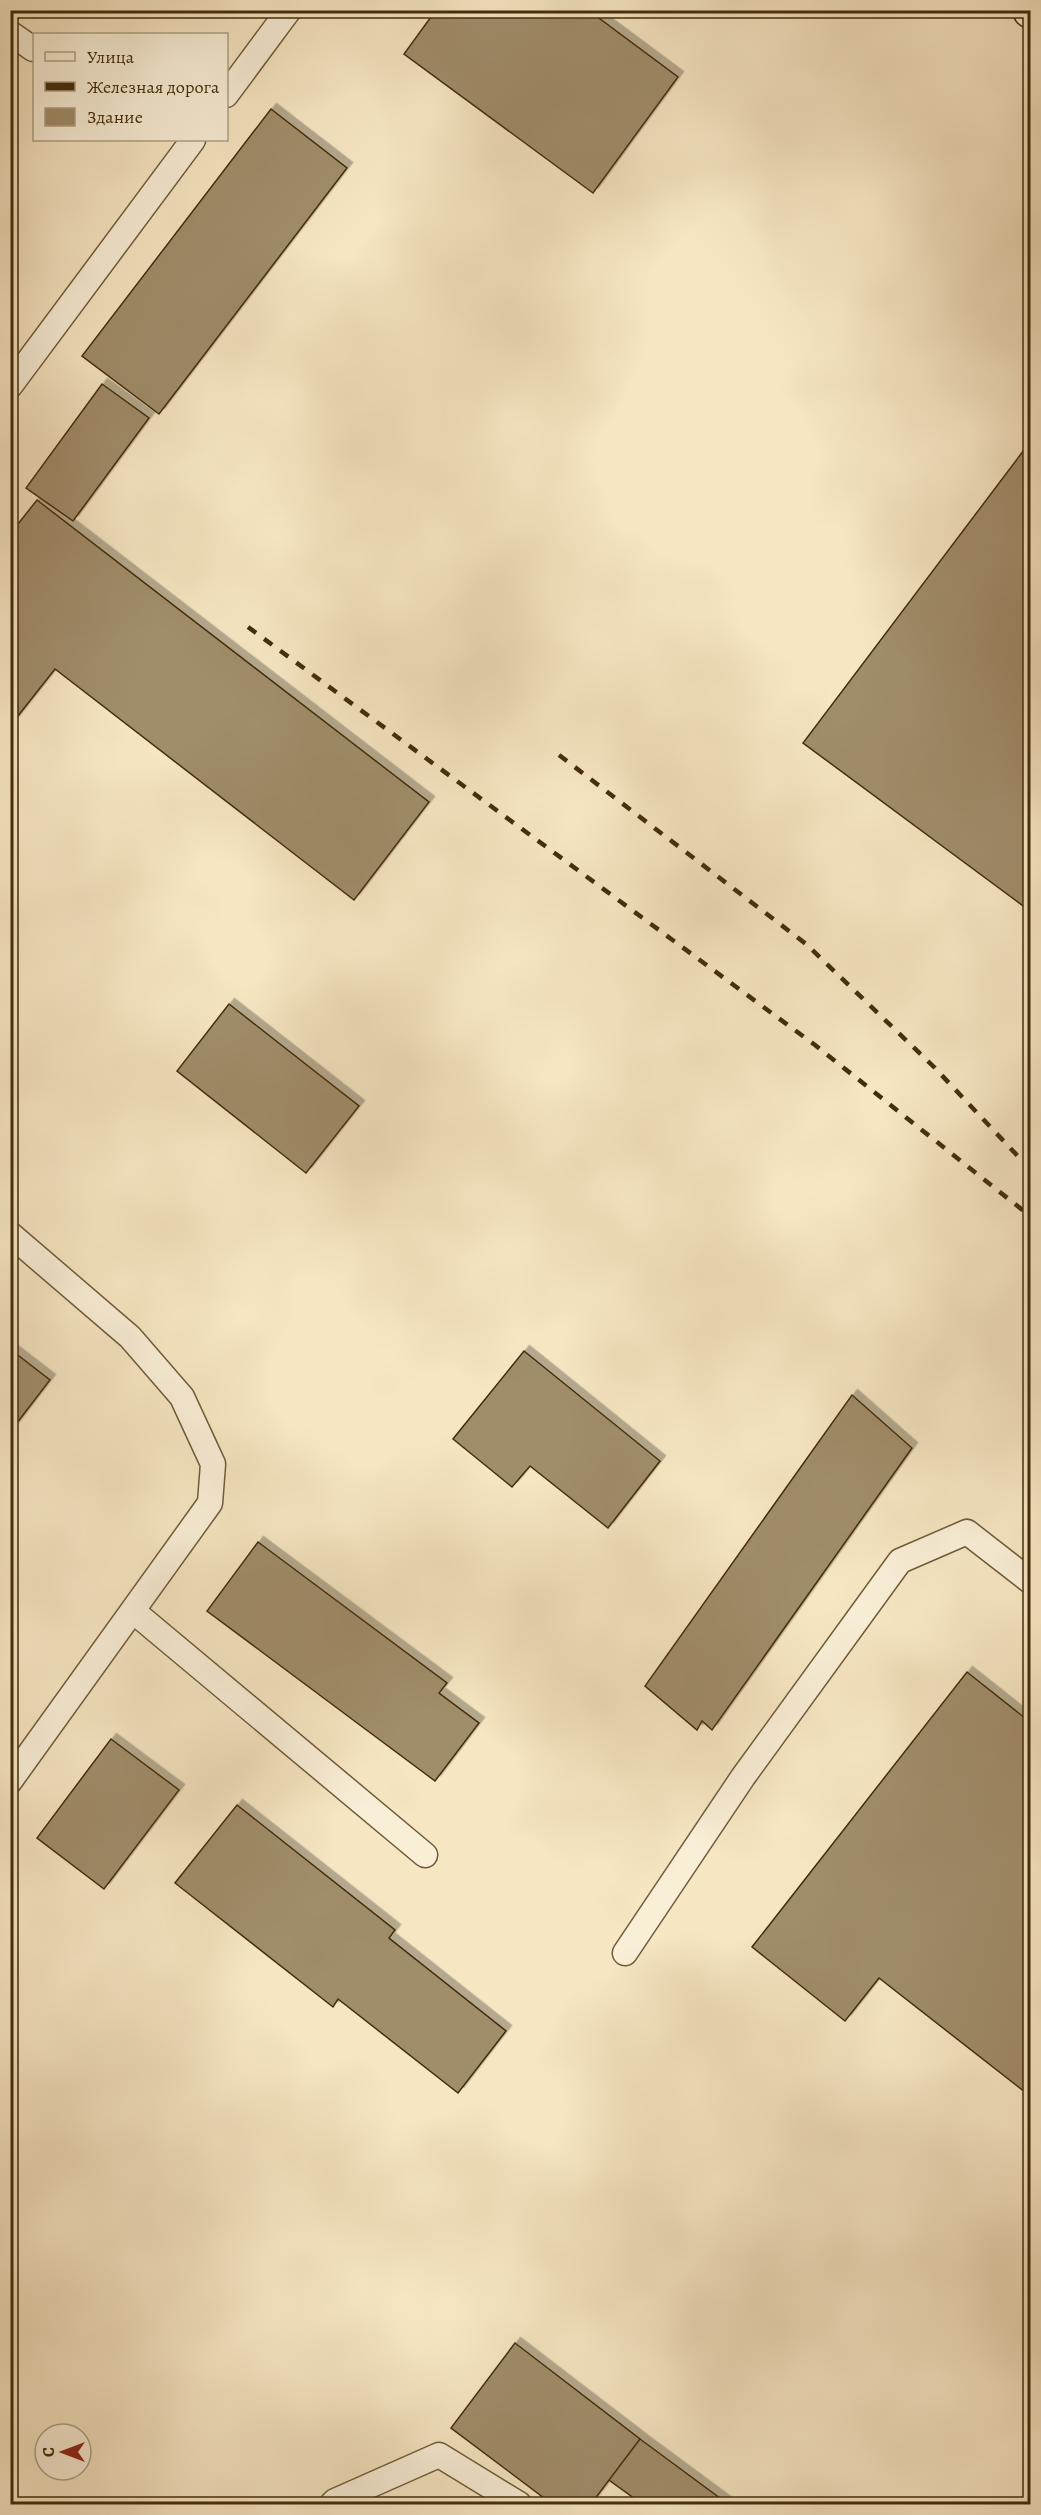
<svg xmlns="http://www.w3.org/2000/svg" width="1041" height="2515" viewBox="0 0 1041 2515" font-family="Alegreya,serif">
	<defs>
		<filter id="shadow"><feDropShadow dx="5.5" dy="-5.5" stdDeviation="0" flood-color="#0004"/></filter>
	</defs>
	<rect width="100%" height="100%" fill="#f6e6c2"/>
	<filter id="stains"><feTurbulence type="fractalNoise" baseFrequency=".00333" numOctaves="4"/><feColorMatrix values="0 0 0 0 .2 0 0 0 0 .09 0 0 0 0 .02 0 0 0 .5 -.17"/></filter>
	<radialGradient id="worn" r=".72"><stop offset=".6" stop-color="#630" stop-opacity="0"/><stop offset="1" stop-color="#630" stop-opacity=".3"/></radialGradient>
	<path fill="#a08d6a" stroke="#432d0a" stroke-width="1.5" filter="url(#shadow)" d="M 436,10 L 588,10 L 678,77 L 593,193 L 404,54 Z
		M 271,109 L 347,168 L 159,414 L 82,356 Z
		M 102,384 L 149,418 L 73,521 L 26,488 Z
		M 1030,442 L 1030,911 L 803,743 Z
		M 37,500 L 429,802 L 354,900 L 55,669 L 10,726 L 10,534 Z
		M 229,1004 L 359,1106 L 306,1173 L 177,1071 Z
		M 10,1349 L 50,1380 L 10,1432 Z
		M 524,1351 L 660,1461 L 608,1528 L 530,1466 L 512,1487 L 453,1439 Z
		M 852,1395 L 912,1448 L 712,1730 L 702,1721 L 697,1730 L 645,1686 Z
		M 258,1542 L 447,1683 L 439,1693 L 479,1723 L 435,1781 L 207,1611 Z
		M 967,1672 L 1030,1722 L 1030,2096 L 879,1978 L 845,2021 L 752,1947 Z
		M 111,1739 L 179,1790 L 104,1889 L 37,1838 Z
		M 237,1805 L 395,1930 L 389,1938 L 506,2031 L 458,2093 L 338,1999 L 333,2007 L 175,1883 Z
		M 515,2343 L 640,2439 L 591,2504 L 552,2504 L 451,2428 Z
		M 640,2439 L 728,2504 L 642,2504 L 609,2480 Z"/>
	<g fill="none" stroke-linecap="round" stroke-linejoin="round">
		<defs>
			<path id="lane" d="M 10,33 L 33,49
				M 226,95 L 289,10
				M 10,386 L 193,140
				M 10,1234 L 130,1337 L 182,1397 L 213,1464 L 210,1503 L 10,1781
				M 133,1611 L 425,1855
				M 625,1953 L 743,1777 L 900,1561 L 967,1532 L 1030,1581
				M 332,2504 L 335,2501 L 439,2455 L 519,2504"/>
			<path id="secondary" d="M 1030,10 L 1030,11"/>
		</defs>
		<use href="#lane" stroke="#705b38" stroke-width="27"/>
		<use href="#secondary" stroke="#432d0a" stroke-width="36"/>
		<use href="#lane" stroke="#f9efd7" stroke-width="24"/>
		<use href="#secondary" stroke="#f9efd7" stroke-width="33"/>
		<path stroke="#432d0a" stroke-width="4.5" stroke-dasharray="10 10" stroke-linecap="butt" d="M 248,627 L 815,1045 L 1030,1216
			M 559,755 L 806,944 L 934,1067 L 1030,1169"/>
	</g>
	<rect width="1041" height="2515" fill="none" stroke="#f6e6c2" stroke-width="36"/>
	<rect x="12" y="12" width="1017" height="2491" fill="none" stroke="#432d0a" stroke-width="3"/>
	<rect x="18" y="18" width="1005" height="2479" fill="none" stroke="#432d0a" stroke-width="1.5"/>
	<rect x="33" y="33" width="195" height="108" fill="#f9efd7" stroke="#b0a185" stroke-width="1.5"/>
	<rect x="45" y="52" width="30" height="9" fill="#f9efd7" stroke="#b0a185" stroke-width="1.5"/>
	<text x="87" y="63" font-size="18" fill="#432d0a">Улица</text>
	<rect x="45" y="82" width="30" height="9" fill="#432d0a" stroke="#b0a185" stroke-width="1.5"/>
	<text x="87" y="93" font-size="18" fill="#432d0a">Железная дорога</text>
	<rect x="45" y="108" width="30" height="18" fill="#a08d6a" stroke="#b0a185" stroke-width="1.5"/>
	<text x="87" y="123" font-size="18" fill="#432d0a">Здание</text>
	<g transform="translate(63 2452) rotate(270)"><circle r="28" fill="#f9efd7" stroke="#b0a185" stroke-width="1.5"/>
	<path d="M0-4.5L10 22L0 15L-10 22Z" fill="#8f2418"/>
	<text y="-9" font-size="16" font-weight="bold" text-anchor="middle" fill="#432d0a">С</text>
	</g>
	<rect width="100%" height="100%" filter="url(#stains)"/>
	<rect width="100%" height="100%" fill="url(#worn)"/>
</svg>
